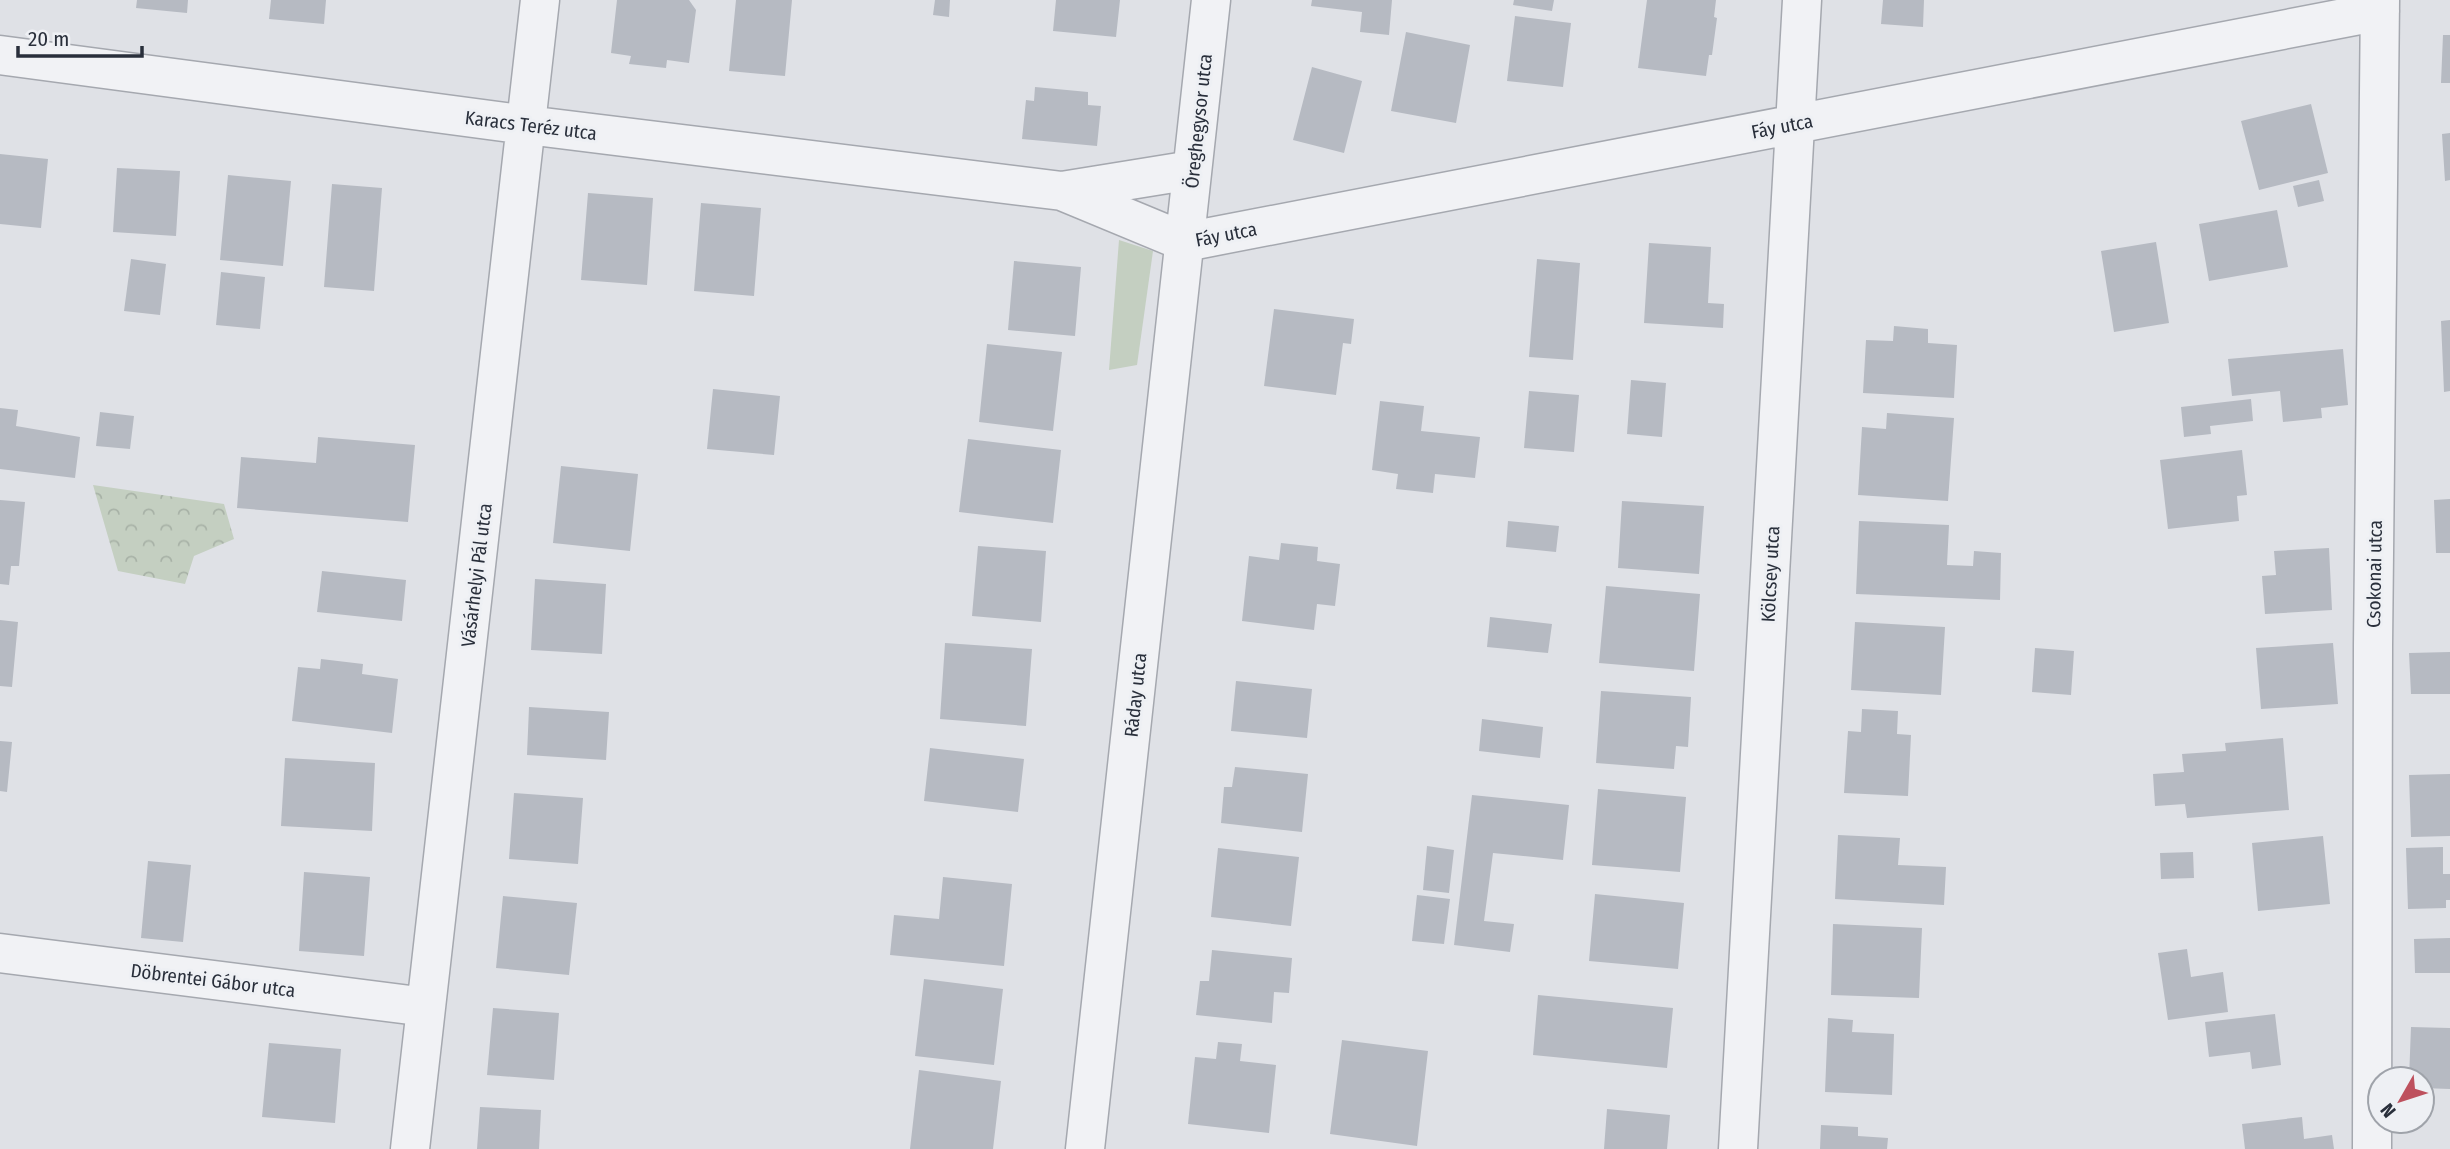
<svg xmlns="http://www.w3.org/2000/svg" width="2450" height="1149" viewBox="0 0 2450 1149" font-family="'Fira Sans Condensed',sans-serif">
	<defs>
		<pattern id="forest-crowns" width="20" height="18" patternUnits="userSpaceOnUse" patternTransform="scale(1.75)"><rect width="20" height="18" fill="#c4cfc1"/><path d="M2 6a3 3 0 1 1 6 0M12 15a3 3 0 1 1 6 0" fill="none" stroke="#a8b2a7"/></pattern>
	</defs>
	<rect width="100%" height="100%" fill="#dfe1e6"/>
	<path fill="#c4cfc1" d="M 1119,240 L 1153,251 L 1137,365 L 1109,370 Z"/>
	<path fill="url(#forest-crowns)" d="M 93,485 L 224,504 L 234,539 L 194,556 L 185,584 L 118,571 Z"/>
	<path fill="#b6bac2" d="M 137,0 L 188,0 L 187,13 L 136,8 Z
		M 271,0 L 326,0 L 324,24 L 269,19 Z
		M 617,0 L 689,0 L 696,10 L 689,63 L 667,60 L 666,68 L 629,64 L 631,56 L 611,53 Z
		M 736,0 L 792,0 L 785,76 L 729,71 Z
		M 935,0 L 950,0 L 949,17 L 933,15 Z
		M 1056,0 L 1120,0 L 1116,37 L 1053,31 Z
		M 1312,0 L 1392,0 L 1389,35 L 1360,32 L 1362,12 L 1311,6 Z
		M 1514,0 L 1554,0 L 1552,11 L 1513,5 Z
		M 1647,0 L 1716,0 L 1714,17 L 1717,18 L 1712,55 L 1709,55 L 1706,76 L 1638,68 Z
		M 1883,0 L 1924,0 L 1923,27 L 1881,24 Z
		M 1515,16 L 1571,23 L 1563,87 L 1507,81 Z
		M 1406,32 L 1470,45 L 1456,123 L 1391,111 Z
		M 2443,35 L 2450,35 L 2450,83 L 2441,83 Z
		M 1312,67 L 1362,81 L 1344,153 L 1293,140 Z
		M 1035,87 L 1088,92 L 1088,105 L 1101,106 L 1097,146 L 1022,139 L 1026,100 L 1034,101 Z
		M 2311,104 L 2328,173 L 2259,190 L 2241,121 Z
		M 2450,133 L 2450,180 L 2445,181 L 2442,134 Z
		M 0,154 L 48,159 L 41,228 L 0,224 Z
		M 117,168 L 180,171 L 176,236 L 113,232 Z
		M 228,175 L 291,181 L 283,266 L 220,260 Z
		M 2319,180 L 2324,201 L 2298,207 L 2293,186 Z
		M 332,184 L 382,188 L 374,291 L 324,287 Z
		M 588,193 L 653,198 L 647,285 L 581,280 Z
		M 701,203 L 761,208 L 754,296 L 694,291 Z
		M 2277,210 L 2288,267 L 2209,281 L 2199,224 Z
		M 2156,242 L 2169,323 L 2114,332 L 2101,251 Z
		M 1649,243 L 1711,247 L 1708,303 L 1724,304 L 1723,328 L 1644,323 Z
		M 131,259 L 166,264 L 160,315 L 124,311 Z
		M 1537,259 L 1580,263 L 1573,360 L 1529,357 Z
		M 1014,261 L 1081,267 L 1075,336 L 1008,330 Z
		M 221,272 L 265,277 L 260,329 L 216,325 Z
		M 1274,309 L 1354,319 L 1351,344 L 1343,343 L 1336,395 L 1264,386 Z
		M 2450,320 L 2450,391 L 2444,392 L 2441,321 Z
		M 1894,326 L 1928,329 L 1928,343 L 1957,345 L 1954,398 L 1863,393 L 1866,340 L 1893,341 Z
		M 987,344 L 1062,352 L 1053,431 L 979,422 Z
		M 2343,349 L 2348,405 L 2321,408 L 2322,418 L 2283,422 L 2280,391 L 2232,396 L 2228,359 Z
		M 1631,380 L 1666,383 L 1662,437 L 1627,434 Z
		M 713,389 L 780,396 L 774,455 L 707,449 Z
		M 1529,391 L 1579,395 L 1574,452 L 1524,448 Z
		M 2251,399 L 2253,421 L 2210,426 L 2211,434 L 2184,437 L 2181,407 Z
		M 1380,401 L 1424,406 L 1421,431 L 1480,437 L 1475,478 L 1435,474 L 1433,493 L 1396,489 L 1398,474 L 1372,470 Z
		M 0,408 L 18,410 L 16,426 L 80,437 L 75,478 L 0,469 Z
		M 100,412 L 134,416 L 130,449 L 96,446 Z
		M 1887,413 L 1954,418 L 1948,501 L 1858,495 L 1862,427 L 1886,429 Z
		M 318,437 L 415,445 L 408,522 L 237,508 L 241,457 L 316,463 Z
		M 968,439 L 1061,450 L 1053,523 L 959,512 Z
		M 2242,450 L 2247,495 L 2237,496 L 2239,521 L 2168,529 L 2160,460 Z
		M 561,466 L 638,474 L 630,551 L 553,543 Z
		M 2450,499 L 2450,553 L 2436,553 L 2434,500 Z
		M 0,500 L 25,502 L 19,566 L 11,566 L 9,585 L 0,584 Z
		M 1622,501 L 1704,506 L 1699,574 L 1618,568 Z
		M 1508,521 L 1559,526 L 1556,552 L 1506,547 Z
		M 1859,521 L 1949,525 L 1947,565 L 1973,566 L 1974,551 L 2001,553 L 2000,600 L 1856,594 Z
		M 1281,543 L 1318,547 L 1317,561 L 1340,564 L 1335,606 L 1317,604 L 1314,630 L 1242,621 L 1249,556 L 1279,560 Z
		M 978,546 L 1046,551 L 1041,622 L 972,616 Z
		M 2329,548 L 2332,610 L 2265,614 L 2262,576 L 2276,575 L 2274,551 Z
		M 322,571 L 406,580 L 402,621 L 317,612 Z
		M 535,579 L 606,584 L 602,654 L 531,650 Z
		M 1606,586 L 1700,594 L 1694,671 L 1599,663 Z
		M 1490,617 L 1552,624 L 1548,653 L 1487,647 Z
		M 0,620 L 18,622 L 12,687 L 0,686 Z
		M 1855,622 L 1945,627 L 1941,695 L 1851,690 Z
		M 945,643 L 1032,649 L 1026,726 L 940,719 Z
		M 2333,643 L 2338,704 L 2261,709 L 2256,648 Z
		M 2035,648 L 2074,651 L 2071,695 L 2032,692 Z
		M 2450,652 L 2450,694 L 2411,694 L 2409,653 Z
		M 321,659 L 363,664 L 362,674 L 398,679 L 392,733 L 292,721 L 298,667 L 320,669 Z
		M 1236,681 L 1312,689 L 1307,738 L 1231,731 Z
		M 1601,691 L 1691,697 L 1688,747 L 1676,746 L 1674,769 L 1596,763 Z
		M 529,707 L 609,712 L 606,760 L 527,755 Z
		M 1862,709 L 1898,711 L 1897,734 L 1911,735 L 1908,796 L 1844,793 L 1848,731 L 1861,732 Z
		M 1482,719 L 1543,727 L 1540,758 L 1479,751 Z
		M 2283,738 L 2289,810 L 2187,818 L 2185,804 L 2155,806 L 2153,774 L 2184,772 L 2182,754 L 2226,751 L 2225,743 Z
		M 0,741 L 12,742 L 7,792 L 0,791 Z
		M 930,748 L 1024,759 L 1018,812 L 924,801 Z
		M 285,758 L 375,763 L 372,831 L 281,826 Z
		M 1235,767 L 1308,774 L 1302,832 L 1221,823 L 1224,787 L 1232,787 Z
		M 2450,774 L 2450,836 L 2411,837 L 2409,775 Z
		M 1598,789 L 1686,797 L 1680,872 L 1592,865 Z
		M 514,793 L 583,798 L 578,864 L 509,859 Z
		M 1472,795 L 1569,805 L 1563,860 L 1493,853 L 1484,921 L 1514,924 L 1510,952 L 1454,945 Z
		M 1838,835 L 1900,838 L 1898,865 L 1946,867 L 1944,905 L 1835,899 Z
		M 2323,836 L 2330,904 L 2258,911 L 2252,843 Z
		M 1427,846 L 1454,850 L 1449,893 L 1423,890 Z
		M 2443,847 L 2443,874 L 2450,874 L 2450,900 L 2446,900 L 2446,908 L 2408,909 L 2406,848 Z
		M 1218,848 L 1299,857 L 1291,926 L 1211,917 Z
		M 2193,852 L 2194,878 L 2161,879 L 2160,853 Z
		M 148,861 L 191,865 L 183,942 L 141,938 Z
		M 304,872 L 370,877 L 364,956 L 299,951 Z
		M 943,877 L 1012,884 L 1004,966 L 890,955 L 894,915 L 939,919 Z
		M 1595,894 L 1684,903 L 1678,969 L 1589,961 Z
		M 1417,895 L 1450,899 L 1444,944 L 1412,941 Z
		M 503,896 L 577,903 L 569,975 L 496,968 Z
		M 1833,924 L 1922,928 L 1919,998 L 1831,995 Z
		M 2450,938 L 2450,973 L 2415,973 L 2414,939 Z
		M 2187,949 L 2191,977 L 2223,972 L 2228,1012 L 2168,1020 L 2158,953 Z
		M 1212,950 L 1292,958 L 1289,993 L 1274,992 L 1272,1023 L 1196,1015 L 1200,981 L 1209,981 Z
		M 924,979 L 1003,989 L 994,1065 L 915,1056 Z
		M 1538,995 L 1673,1008 L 1667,1068 L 1533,1055 Z
		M 493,1008 L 559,1013 L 554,1080 L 487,1075 Z
		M 2275,1014 L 2281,1065 L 2252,1069 L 2250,1052 L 2209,1057 L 2205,1022 Z
		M 1828,1018 L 1853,1020 L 1852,1032 L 1894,1034 L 1892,1095 L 1825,1092 Z
		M 2411,1027 L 2450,1028 L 2450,1089 L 2422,1088 L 2422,1079 L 2409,1079 Z
		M 1342,1040 L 1428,1051 L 1417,1146 L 1330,1134 Z
		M 1218,1042 L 1242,1044 L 1240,1061 L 1276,1065 L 1269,1133 L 1188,1124 L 1195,1057 L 1216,1059 Z
		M 269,1043 L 341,1049 L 335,1123 L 262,1117 Z
		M 919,1070 L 1001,1081 L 993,1149 L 910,1149 Z
		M 480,1107 L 541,1110 L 539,1149 L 477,1149 Z
		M 1607,1109 L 1670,1115 L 1667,1149 L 1604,1149 Z
		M 2302,1117 L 2304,1139 L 2332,1135 L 2334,1149 L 2245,1149 L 2242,1124 Z
		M 1821,1125 L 1858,1127 L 1858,1136 L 1888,1138 L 1887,1149 L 1820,1149 Z"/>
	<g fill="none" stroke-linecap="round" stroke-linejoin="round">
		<defs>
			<path id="street" d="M 0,55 L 527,125 L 1062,191 L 1185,242
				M 1062,191 L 1192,170
				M 1185,242 L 2380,11
				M 0,953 L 426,1007
				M 410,1149 L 540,0
				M 1085,1149 L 1211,0
				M 1738,1149 L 1802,0
				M 2372,1149 L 2373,646 L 2380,0"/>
		</defs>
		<use href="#street" stroke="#a5a8af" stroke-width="41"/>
		<use href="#street" stroke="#f1f2f5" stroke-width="38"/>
	</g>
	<g text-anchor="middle" stroke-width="6" stroke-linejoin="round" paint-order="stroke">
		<g font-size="19" fill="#292f3b" stroke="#eef0f4">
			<text transform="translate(1198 121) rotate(-84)" y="7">Öreghegysor utca</text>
			<text transform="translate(531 125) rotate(7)" y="7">Karacs Teréz utca</text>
			<text transform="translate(1782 126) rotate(-11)" y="7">Fáy utca</text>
			<text transform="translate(1226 234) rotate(-11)" y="7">Fáy utca</text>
			<text transform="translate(1770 574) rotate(-87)" y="7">Kölcsey utca</text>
			<text transform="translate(2374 574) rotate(-89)" y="7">Csokonai utca</text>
			<text transform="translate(476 575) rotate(-83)" y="7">Vásárhelyi Pál utca</text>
			<text transform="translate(1135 695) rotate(-84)" y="7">Ráday utca</text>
			<text transform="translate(213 980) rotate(7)" y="7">Döbrentei Gábor utca</text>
		</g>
	</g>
	<g transform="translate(2401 1100) rotate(231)"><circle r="33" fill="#eef0f4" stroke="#9fa3aa" stroke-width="2"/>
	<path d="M0-5L12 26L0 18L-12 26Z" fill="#be515e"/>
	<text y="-10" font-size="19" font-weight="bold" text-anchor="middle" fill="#292f3b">N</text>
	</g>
	<path d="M18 46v10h124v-10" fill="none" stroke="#292f3b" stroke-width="3.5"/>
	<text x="28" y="46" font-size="21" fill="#292f3b" stroke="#eef0f4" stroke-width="5" paint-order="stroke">20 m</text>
</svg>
